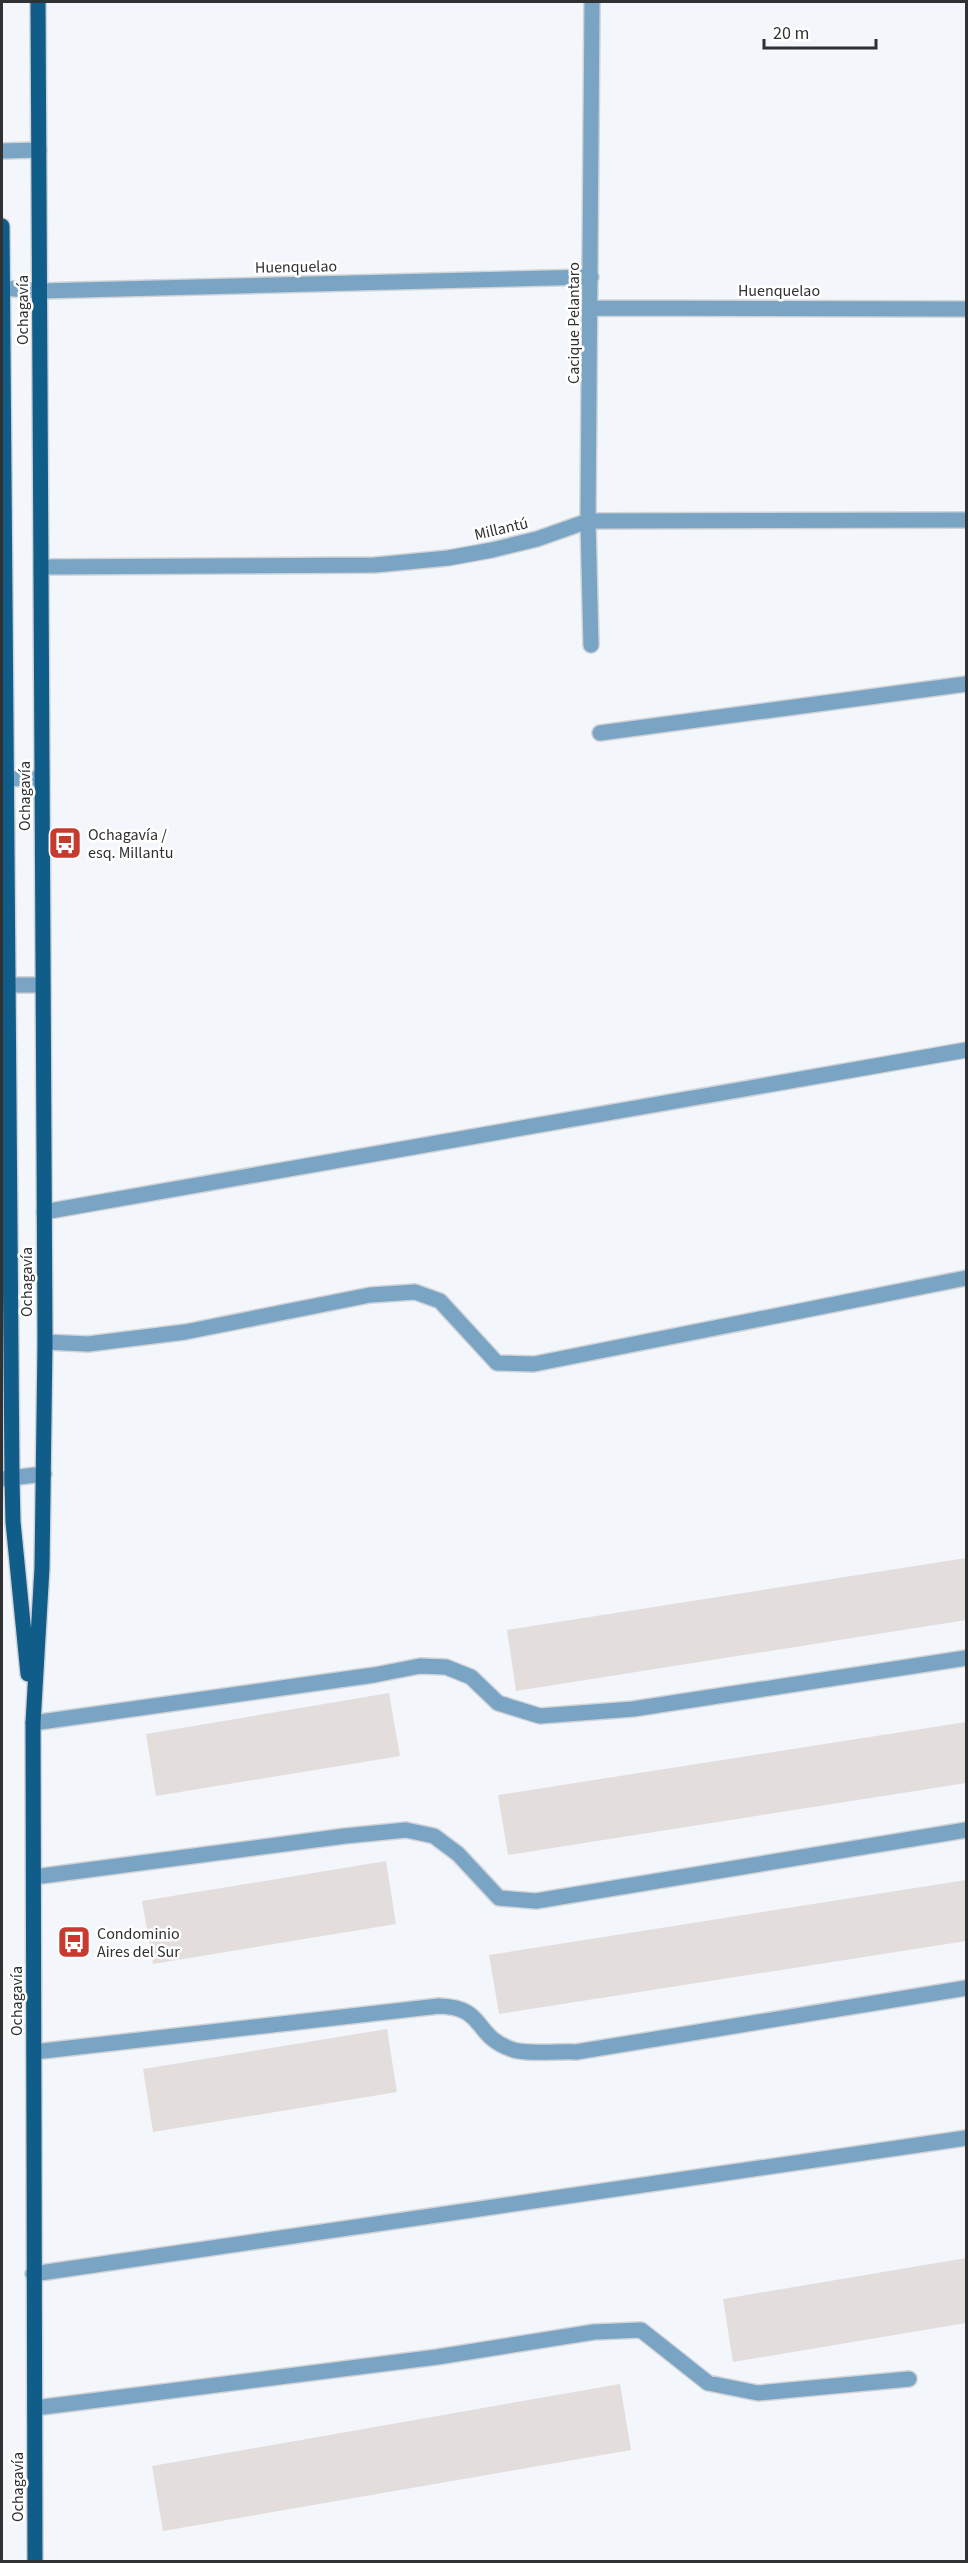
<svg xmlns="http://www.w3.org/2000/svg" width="968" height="2563" viewBox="0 0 968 2563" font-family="'Source Sans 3',sans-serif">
	<rect width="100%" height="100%" fill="#f3f7fb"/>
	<path fill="#e3dddc" d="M 966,1558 L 966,1620 L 516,1691 L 507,1630 Z
		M 389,1693 L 400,1756 L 156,1796 L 146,1734 Z
		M 966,1722 L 966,1783 L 508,1855 L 498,1795 Z
		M 386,1861 L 396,1924 L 153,1964 L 142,1901 Z
		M 966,1880 L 966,1941 L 499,2014 L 489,1955 Z
		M 387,2029 L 397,2092 L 153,2132 L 143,2069 Z
		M 966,2258 L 966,2323 L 733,2362 L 723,2299 Z
		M 620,2384 L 631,2450 L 163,2531 L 152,2466 Z"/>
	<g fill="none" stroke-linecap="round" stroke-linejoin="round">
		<defs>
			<path id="minor" d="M 2,151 L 39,150
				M 2,288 L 40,291 L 591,277
				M 591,308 L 966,309
				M 41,567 L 375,565 L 448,558 L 492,550 L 537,539 L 588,521 L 966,520
				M 591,645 L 588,521 L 592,2
				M 600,733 L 966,684
				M 2,779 L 42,778
				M 2,985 L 43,985
				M 44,1212 L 966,1050
				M 45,1342 L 88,1344 L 185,1332 L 370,1295 L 415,1292 L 440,1301 L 497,1363 L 534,1364 L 966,1278
				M 2,1479 L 44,1474
				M 33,1723 L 374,1675 L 420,1666 L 446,1667 L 471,1677 L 498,1703 L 540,1716 L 633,1709 L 966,1658
				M 34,1877 L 345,1836 L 406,1830 L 434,1836 L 458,1854 L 499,1898 L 536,1901 L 966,1830
				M 34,2052 L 439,2006 C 486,2007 473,2036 511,2049 C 526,2055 559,2051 576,2052 L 966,1988
				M 33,2274 L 966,2138
				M 35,2408 L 437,2357 L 594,2332 L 641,2330 L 708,2383 L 758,2393 L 909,2379"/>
			<path id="major" d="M 2,226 L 12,1479 L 13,1522 L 28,1674
				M 35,2562 L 33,1723 L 42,1568 L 45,1342 L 38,2"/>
		</defs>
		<use href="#minor" stroke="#d0d3d7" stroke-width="18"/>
		<use href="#major" stroke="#d0d3d7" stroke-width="18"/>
		<use href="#minor" stroke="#79a4c4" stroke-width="15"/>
		<use href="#major" stroke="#105d89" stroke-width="15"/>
	</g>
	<defs>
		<symbol id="bus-square" viewBox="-11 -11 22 22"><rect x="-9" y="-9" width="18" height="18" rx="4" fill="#c73a2e" stroke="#fff"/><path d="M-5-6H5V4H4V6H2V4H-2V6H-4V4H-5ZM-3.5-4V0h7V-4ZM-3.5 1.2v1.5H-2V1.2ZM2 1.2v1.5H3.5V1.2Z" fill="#fff"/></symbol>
	</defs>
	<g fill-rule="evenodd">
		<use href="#bus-square" x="46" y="824" width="38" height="38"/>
		<use href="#bus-square" x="55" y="1923" width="38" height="38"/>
	</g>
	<g text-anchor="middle" stroke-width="5" stroke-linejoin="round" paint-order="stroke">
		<g font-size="16" fill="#2f3132" stroke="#fff">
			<text transform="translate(296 266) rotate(-1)" y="6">Huenquelao</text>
			<text x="779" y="296">Huenquelao</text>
			<text transform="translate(22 310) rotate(-90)" y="6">Ochagavía</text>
			<text transform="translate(573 323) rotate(-90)" y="6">Cacique Pelantaro</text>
			<text transform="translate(501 528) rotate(-13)" y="6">Millantú</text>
			<text transform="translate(24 796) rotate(-90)" y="6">Ochagavía</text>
			<text transform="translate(26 1282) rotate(-90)" y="6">Ochagavía</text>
			<text transform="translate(16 2001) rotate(-90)" y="6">Ochagavía</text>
			<text transform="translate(17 2487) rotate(-90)" y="6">Ochagavía</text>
		</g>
		<g font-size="16" fill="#2f3132" stroke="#fff" text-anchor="start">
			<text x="88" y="840">Ochagavía /<tspan x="88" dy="18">esq. Millantu</tspan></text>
			<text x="97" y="1939">Condominio<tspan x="97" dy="18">Aires del Sur</tspan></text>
		</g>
	</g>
	<rect width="968" height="2563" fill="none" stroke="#2f3132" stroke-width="6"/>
	<path d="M764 39v9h112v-9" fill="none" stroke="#2f3132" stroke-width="3"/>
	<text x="773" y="39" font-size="18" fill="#2f3132" stroke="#ffffff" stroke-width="4.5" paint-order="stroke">20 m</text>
</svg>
